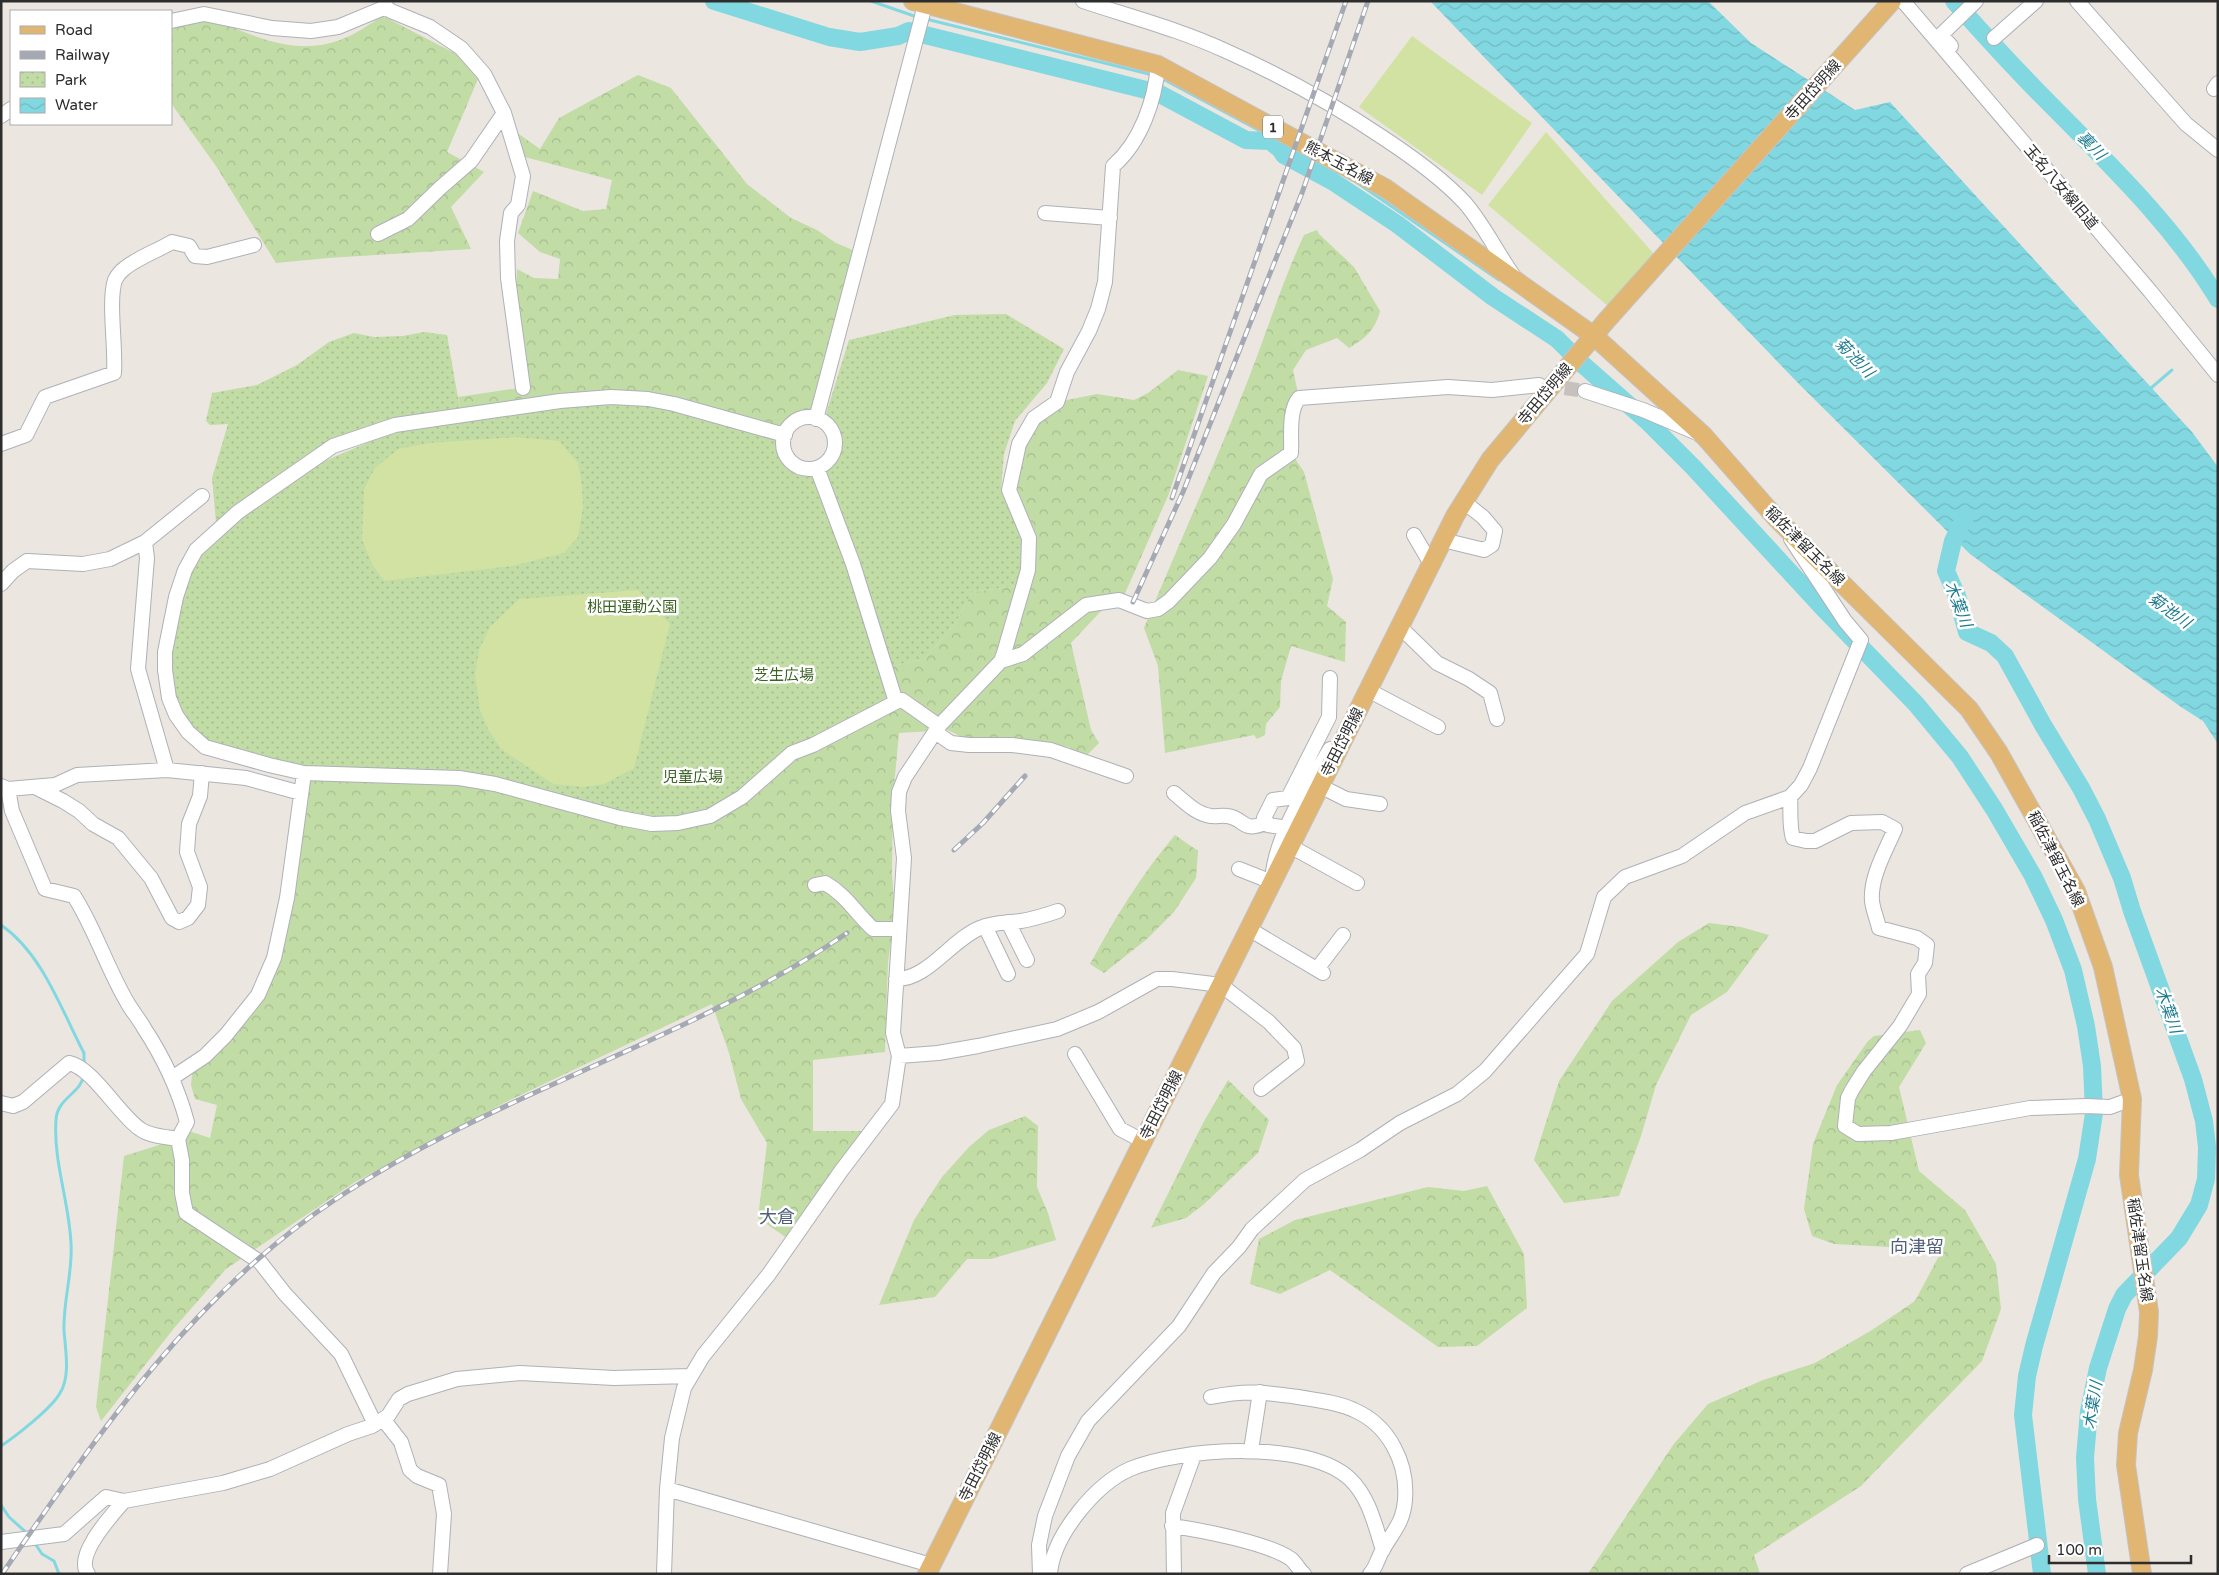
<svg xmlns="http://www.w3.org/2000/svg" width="2219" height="1575" viewBox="0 0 2219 1575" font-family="'Varela Round','Noto Sans JP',sans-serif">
	<defs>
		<pattern id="forest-crowns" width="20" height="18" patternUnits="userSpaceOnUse" patternTransform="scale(1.25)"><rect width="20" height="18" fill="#c1dca5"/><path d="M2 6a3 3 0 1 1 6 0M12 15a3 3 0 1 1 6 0" fill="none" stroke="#a6bd8e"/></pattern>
		<pattern id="park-dots" width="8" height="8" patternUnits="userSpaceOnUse" patternTransform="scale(1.25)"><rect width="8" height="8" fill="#c1dca5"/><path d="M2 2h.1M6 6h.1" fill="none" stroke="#a6bd8e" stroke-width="1.8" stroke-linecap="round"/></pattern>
		<pattern id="water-waves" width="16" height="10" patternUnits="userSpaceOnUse" patternTransform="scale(1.25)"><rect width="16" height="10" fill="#82d8e1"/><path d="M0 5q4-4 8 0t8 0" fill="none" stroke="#71bac1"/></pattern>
	</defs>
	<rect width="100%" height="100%" fill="#ece6e1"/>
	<path fill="url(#forest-crowns)" d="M 204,14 C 245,33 293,58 340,40 C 355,35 369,24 383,16 L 460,56 L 478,79 L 447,152 L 484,172 L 451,207 L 471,249 L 328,258 L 276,263 L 216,166 L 173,106 L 171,101 L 171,21 Z
		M 638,75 L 671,88 L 747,184 L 791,218 L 817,230 L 836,243 L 860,253 L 817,414 C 802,414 792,417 784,431 L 461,416 L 458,397 L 526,387 L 516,289 L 517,269 L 534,278 L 558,279 L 560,259 L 540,252 L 518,233 L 533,191 L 583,211 L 606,209 L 612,180 L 521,156 L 516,132 L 540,149 L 559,118 Z
		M 1317,230 L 1319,234 L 1354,267 L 1380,311 C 1375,330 1366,338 1349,348 L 1337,338 L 1306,350 L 1293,370 L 1299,398 L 1291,453 L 1304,472 L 1333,579 L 1327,606 L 1346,622 L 1345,662 L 1291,646 L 1281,681 L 1280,707 L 1266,724 L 1265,735 L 1257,739 L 1254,735 L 1165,753 L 1158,666 L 1144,628 C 1178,546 1215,464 1248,380 C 1267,332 1282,282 1304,235 Z
		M 1178,370 L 1208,376 L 1168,496 L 1119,607 L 1102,610 L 1071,643 L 1091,730 L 1099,743 L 1084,758 L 1069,747 L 1024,740 L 967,740 L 948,730 L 899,733 L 893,797 L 892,874 L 895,914 L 888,962 L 885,1052 L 813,1060 L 813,1131 L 879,1131 L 797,1245 L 758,1218 L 767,1143 L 741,1099 L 729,1053 L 712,1004 L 504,1103 L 355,1182 L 226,1269 L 175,1327 L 101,1421 L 96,1407 L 124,1156 L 178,1139 L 183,1129 L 210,1138 L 217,1105 L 195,1099 L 191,1085 L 193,1064 L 250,1006 L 274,959 L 304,773 L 879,671 L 911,661 L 924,660 L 956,622 L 972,592 L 1016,586 L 1028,570 L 1009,490 L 1019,444 L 1057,402 L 1097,394 L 1134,400 L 1148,393 Z
		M 1175,835 L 1198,851 L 1196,878 L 1174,912 L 1147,939 L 1104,973 L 1090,964 C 1115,918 1141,875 1175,835 Z
		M 1709,923 L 1741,927 L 1769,935 L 1727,992 L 1691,1015 L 1656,1085 L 1641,1136 L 1619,1196 L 1564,1203 L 1534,1160 L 1559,1081 L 1612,1001 L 1678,942 Z
		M 1920,1030 L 1926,1043 L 1899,1087 L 1919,1171 L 1965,1210 L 1996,1264 L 2001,1309 L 1982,1361 L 1861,1486 L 1754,1555 L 1760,1574 L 1588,1574 L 1673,1445 L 1708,1404 L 1763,1380 L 1815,1363 L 1872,1330 L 1915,1301 L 1940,1254 L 1889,1247 L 1834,1244 L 1812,1236 L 1804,1209 L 1813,1144 L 1837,1085 L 1868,1041 L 1874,1036 Z
		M 1228,1080 L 1269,1120 L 1258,1153 L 1203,1205 L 1186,1218 L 1151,1228 L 1203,1123 Z
		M 1025,1116 L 1038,1126 L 1037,1187 L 1048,1213 L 1056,1240 L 991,1259 L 967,1259 L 935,1297 L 879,1305 L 914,1220 L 942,1177 L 969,1147 L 989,1130 Z
		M 1487,1186 L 1524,1254 L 1527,1308 L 1477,1346 L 1438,1347 L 1330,1270 L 1280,1294 L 1250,1284 L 1259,1239 L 1295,1220 L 1428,1187 L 1464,1191 Z"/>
	<path fill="url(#park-dots)" d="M 1006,314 L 1064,349 L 1047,383 L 1015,421 L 1004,454 L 1001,489 L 1029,538 L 1028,570 L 1016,586 L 972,592 L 956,622 L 924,660 L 911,661 L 879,671 L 888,699 L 808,747 L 751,791 L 678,823 L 500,787 L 334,774 L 217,749 L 176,715 L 165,652 L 196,550 L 242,515 L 327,460 L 383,436 L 540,397 L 621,397 L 778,437 C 770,485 836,491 840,446 C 840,434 835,424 825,417 L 849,340 L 955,315 Z
		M 424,332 L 447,335 L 461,415 L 353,439 L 217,533 L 212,478 L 228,424 L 210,425 L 206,421 L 212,393 L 257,385 L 297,365 L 329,342 L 354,333 L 374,337 L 403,336 Z"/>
	<path fill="#d1e2a2" d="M 1412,36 L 1532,123 L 1482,195 L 1359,107 Z
		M 1546,132 L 1654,254 L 1608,306 L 1488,205 Z
		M 516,437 L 559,441 L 578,463 L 582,486 L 583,507 L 578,537 L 564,553 L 512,566 L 384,581 L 372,564 L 362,540 L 364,489 L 375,468 L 398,449 L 428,443 Z
		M 638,590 L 670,624 L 634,768 L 604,784 L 584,787 L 553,784 L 501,749 L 488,729 L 480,710 L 475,675 L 479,650 L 490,627 L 519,599 Z"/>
	<path fill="url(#water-waves)" d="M 1430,1 L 1708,1 L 1751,43 L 1855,110 L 1890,102 L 2192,432 L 2218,467 L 2218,744 L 2203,721 L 2181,707 L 1970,554 L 1799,384 Z"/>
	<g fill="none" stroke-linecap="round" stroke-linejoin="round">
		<path stroke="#82d8e1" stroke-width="3" d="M 871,1 L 917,17
			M 926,19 L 1153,75
			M 1161,78 L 1356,182 L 1499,280
			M 2151,388 L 2172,370
			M 1,925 C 42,953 61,1009 84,1053 L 84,1065
			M 1,1446 C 16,1436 52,1408 60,1393 C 71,1376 65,1348 64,1330 C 63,1301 73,1272 71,1243 C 69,1202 53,1160 56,1120 C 57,1098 81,1093 83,1077
			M 1,1505 L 9,1517 L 29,1535
			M 34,1542 L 42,1554 L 54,1561 L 59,1574"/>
		<path stroke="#82d8e1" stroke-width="18" d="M 714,1 L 829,37 L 860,42 L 898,36 L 909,31 L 1158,93 L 1246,140 L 1270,141 L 1280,149 L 1284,155 L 1332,181 L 1397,224 L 1493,297 L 1557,339 L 1580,362 L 1647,421 L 1693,467 L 1823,608 L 1916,704 L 1960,757 L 1994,809 L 2033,876 L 2054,920 L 2073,970 L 2086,1026 L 2092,1066 L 2094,1113 L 2087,1159 L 2034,1346 L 2027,1376 L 2023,1415 L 2042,1574
			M 1954,1 C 1985,36 2017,71 2050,104 C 2111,166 2173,225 2218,299
			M 1965,517 L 1953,541 L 1946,571 L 1957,596 L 1967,632 L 1991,643 L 2005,656 L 2043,725 L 2081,788 L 2097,819 L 2122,878 L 2132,911 L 2193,1079 L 2204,1121 L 2207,1147 L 2206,1179 L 2199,1205 L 2179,1238 L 2124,1295 L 2117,1309 L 2098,1368 L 2089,1411 L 2085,1458 L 2087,1499 L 2097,1574"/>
		<path stroke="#c6c1bd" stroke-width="14" stroke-dasharray="14 7" stroke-linecap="butt" d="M 1544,385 L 1585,391"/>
		<defs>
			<path id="minor" d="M 385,1 L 386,7 L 391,11 L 430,27 L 461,48 L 484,74 L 504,113 L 523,176 L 518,205 L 511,213 L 507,241 L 508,278 L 523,388
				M 1083,1 C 1131,17 1181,30 1226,51 C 1280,75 1333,104 1382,137 C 1411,156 1441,177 1465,203 C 1484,225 1496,251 1513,275
				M 1903,1 L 2150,291 L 2218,375
				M 2077,1 L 2186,124 L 2218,150
				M 171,21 L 204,14 L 272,28 L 311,31 L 338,27 L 386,7
				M 1994,38 L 2036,1
				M 1951,46 L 1941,35 L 1976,1
				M 2214,89 L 2218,83
				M 1,116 L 11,109
				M 1045,213 L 1110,218
				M 378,234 L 408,219 L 440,188 L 471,161 L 504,113
				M 1585,391 L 1643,410 L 1697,433
				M783 443a26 26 0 1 1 52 0a26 26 0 1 1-52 0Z
				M 816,419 L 925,5
				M 785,435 L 674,404 L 648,399 L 611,397 L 560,401 L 395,425 L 333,446 L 238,512 L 196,550 L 185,570 L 176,597 L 165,652 L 165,670 L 169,698 L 176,715 L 188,732 L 205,747 L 269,765 L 304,773 L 459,778 L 495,784 L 620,818 L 652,824 L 678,823 L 710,816 L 742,797 L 792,753 L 813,745 L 896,702 L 853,564 L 817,468
				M 1,444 L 26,435 L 45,397 L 114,373 C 116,347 108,301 115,280 C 117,276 121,271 125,268 C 139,257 157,251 172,242 L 189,246 L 195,256 L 207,257 L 254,245
				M 1414,535 L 1431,564
				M 1443,540 L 1484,550 L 1492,545 L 1495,531 L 1483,517 L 1464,502
				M 1,584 L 13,571 L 27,561 L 83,564 L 110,559 L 145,542 L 202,496
				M 1400,627 L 1437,663 L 1469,679 L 1490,693 L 1497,719
				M 1001,661 L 1023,654 L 1086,605 L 1119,600 L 1147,611 L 1158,609 L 1169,601 L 1210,558 L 1234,524 L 1261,474 L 1291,453 C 1292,437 1288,411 1299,398 L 1448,387 L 1492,390 L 1539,385
				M 1368,690 L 1438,727
				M 896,702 L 902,700 L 939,726
				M 935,732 L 951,743 L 969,745 L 1012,745 L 1051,750 L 1126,776
				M 167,770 L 246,778 L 301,793
				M 1,786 L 8,789 L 55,785 L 77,775 L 167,770 L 138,669 L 147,558 L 145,542
				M 1320,786 L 1346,799 L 1380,804
				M 35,787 L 63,801 L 79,811 L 93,824 L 118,838 L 151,878 L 172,918 L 179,922 L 188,918 L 198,905 L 200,887 L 187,852 L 189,824 L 200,796 L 202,773
				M 8,789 L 12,811 L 45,889 L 74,896 C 95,929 107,968 127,1002 C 132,1011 139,1019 144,1028 C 163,1057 178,1088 187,1122 L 178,1139 L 182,1160 L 182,1193 L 186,1213 L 260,1262 L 285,1294 L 341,1354 L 375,1424
				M 1174,793 C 1185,802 1196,814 1211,816 C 1216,817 1221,815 1227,816 C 1245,818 1242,834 1267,822
				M 1790,797 C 1791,811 1789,826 1793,838 L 1806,841 L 1815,841 L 1851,823 L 1882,822 L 1895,829 C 1886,850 1870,877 1872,901 C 1873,910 1877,919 1879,928 L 1917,938 L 1927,945 L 1925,963 L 1918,974 L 1919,994 L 1900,1026 L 1864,1071 L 1852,1090 L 1848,1098 L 1845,1126 L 1858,1134 L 1891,1133 L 2030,1108 L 2086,1106 L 2110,1107 L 2132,1099
				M 1288,798 L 1329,717 L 1330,678
				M 1288,798 L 1273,800 L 1264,818 L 1268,825 L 1288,828
				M 1290,846 L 1357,883
				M 1239,869 L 1272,882 C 1274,837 1307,788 1330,749
				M 815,885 L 825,883 C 845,894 856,913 873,929 L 899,929
				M 1008,922 L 1027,960
				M 985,926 L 1008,974
				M 1249,929 L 1323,973
				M 1317,969 L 1343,935
				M 896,979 C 927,980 951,940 980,928 C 993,922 1007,923 1021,921 C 1034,919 1046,915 1058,911
				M 1075,1054 L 1120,1129 L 1143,1141
				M 899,1056 L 938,1053 L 978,1046 L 1057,1029 L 1098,1012 L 1157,979 L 1172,979 L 1221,985 L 1269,1022 L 1294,1048 L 1297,1061 L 1261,1089
				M 172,1078 L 205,1056 L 226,1035 L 258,995 L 274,958 L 287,898 L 304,773
				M 1,1103 L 13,1106 L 23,1102 L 69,1063 C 92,1067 120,1116 140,1129 C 149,1136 167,1137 178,1139
				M 1211,1397 C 1246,1390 1263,1392 1298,1397 C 1316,1400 1337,1402 1354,1410 C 1389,1425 1408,1463 1405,1500 C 1403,1524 1393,1531 1382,1551 C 1378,1558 1376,1568 1370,1574
				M 383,1419 L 401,1442 L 410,1470 L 417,1476 L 439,1485 L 444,1514 L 440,1574
				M 1251,1450 L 1260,1392
				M 667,1489 L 931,1565
				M 1172,1526 C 1201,1530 1268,1543 1291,1559 C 1296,1563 1299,1570 1304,1574
				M 1,1542 L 64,1534 L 106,1497 L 124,1501 L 223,1483 L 270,1469 L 348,1434 L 372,1426 L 388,1416 L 399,1399 L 408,1394 L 457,1379 L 520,1373 L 614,1378 L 691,1376
				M 88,1574 C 74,1555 112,1515 124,1501
				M 664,1574 L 667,1489 L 672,1438 L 684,1388 L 703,1356 L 769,1274 L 841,1171 L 892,1104 L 899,1056 L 893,1033 L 904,858 L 898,811 L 899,792 L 905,777 L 939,726 L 1001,661 L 1004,653 L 1028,570 L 1029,538 L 1009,490 L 1019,444 L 1034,418 L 1057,402 L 1067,372 L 1089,331 L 1098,309 L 1105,282 L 1113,166 C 1141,142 1155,100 1158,65
				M 1040,1574 L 1039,1545 L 1045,1516 L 1068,1456 L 1088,1421 L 1179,1326 L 1214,1273 L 1239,1247 L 1252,1229 L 1305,1180 L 1360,1150 L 1400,1123 L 1457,1094 L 1485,1071 L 1587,954 L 1604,897 L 1625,877 L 1682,856 L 1745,813 L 1790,797 L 1801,785 L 1810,768 L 1861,640 L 1845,621 L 1791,539
				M 1050,1574 C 1053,1535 1096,1484 1130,1469 C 1180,1448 1308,1439 1350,1479 C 1369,1497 1375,1525 1383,1550
				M 1174,1574 L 1173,1513 L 1194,1455
				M 1967,1574 L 2037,1545"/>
			<path id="major" d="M 913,1 L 1158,65 L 1385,188 L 1594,336 L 1704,436 L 1776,518 L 1969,709 L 1999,753 L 2076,891 L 2103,967 L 2132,1099 L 2129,1175 L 2149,1312 L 2148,1336 L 2143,1370 L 2128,1433 L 2126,1465 L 2142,1574
				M 927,1574 L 1455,516 L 1490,460 L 1606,321 L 1892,1"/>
		</defs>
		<use href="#minor" stroke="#aeb1b7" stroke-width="16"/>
		<use href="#major" stroke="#c4c4c4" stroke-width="20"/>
		<use href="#minor" stroke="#fff" stroke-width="14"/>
		<use href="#major" stroke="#e1b572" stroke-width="18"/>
		<defs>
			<path id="rail" d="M 1172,498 L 1346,1
				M 1133,602 L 1183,492 L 1302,193 L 1368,1
				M 954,850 L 983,823 L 1025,776
				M 2,1574 C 98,1434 193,1294 336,1199 C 496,1092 688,1042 847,933"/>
		</defs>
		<use href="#rail" stroke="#a4a9b4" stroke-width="5"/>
		<use href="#rail" stroke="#fff" stroke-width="3" stroke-dasharray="9" stroke-linecap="butt"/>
	</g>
	<g text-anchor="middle" stroke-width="5" stroke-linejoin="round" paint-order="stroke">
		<rect fill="#fff" stroke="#6c6c6c" stroke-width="1" x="1263" y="115.5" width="20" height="23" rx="4"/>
		<g font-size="14" font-weight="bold" fill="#2d2d2d">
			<text x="1273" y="132">1</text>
		</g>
		<g font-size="15" fill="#2d2d2d" stroke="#fff">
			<text transform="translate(1813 90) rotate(-48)" y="5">寺田岱明線</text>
			<text transform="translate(1339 163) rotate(28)" y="5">熊本玉名線</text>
			<text transform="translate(2061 187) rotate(50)" y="5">玉名八女線旧道</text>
			<text transform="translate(1545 394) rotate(-50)" y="5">寺田岱明線</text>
			<text transform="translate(1805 546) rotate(45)" y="5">稲佐津留玉名線</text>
			<text transform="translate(1342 742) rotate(-63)" y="5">寺田岱明線</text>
			<text transform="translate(2056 859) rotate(63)" y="5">稲佐津留玉名線</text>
			<text transform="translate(1161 1105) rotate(-63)" y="5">寺田岱明線</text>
			<text transform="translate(2140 1250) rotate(82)" y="5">稲佐津留玉名線</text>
			<text transform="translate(980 1467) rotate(-63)" y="5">寺田岱明線</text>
		</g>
		<g font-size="15" fill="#3b6324" stroke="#fff">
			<text x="632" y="612">桃田運動公園</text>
			<text x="784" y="680">芝生広場</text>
			<text x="693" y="782">児童広場</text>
		</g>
		<g font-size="16" font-style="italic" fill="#1e7b90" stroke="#fff">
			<text transform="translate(2092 145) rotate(46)" y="6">裏川</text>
			<text transform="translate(1855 357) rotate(46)" y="6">菊池川</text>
			<text transform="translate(1959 604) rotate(69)" y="6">木葉川</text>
			<text transform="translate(2170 610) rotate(36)" y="6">菊池川</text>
			<text transform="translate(2169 1010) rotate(70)" y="6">木葉川</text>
			<text transform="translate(2092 1405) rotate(-81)" y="6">木葉川</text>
		</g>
		<g font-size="18" fill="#525f79" stroke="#fff">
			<text x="777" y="1223">大倉</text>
			<text x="1917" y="1253">向津留</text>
		</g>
	</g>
	<rect width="2219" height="1575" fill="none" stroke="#2d2d2d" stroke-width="5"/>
	<rect x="10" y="10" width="162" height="115" fill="#ffffff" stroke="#ababab"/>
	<rect x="20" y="26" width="25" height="8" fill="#e1b572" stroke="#ababab"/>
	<text x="55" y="35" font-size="15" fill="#2d2d2d">Road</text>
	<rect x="20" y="51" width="25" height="8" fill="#a4a9b4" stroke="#ababab"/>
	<text x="55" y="60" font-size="15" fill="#2d2d2d">Railway</text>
	<rect x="20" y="72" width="25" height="15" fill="url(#park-dots)" stroke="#ababab"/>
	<text x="55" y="85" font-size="15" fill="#2d2d2d">Park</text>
	<rect x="20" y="98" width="25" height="15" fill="url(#water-waves)" stroke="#ababab"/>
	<text x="55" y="110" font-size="15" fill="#2d2d2d">Water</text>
	<path d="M2049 1555v8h142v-8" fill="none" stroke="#2d2d2d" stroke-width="2.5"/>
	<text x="2056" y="1555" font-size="15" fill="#2d2d2d" stroke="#ffffff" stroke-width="4" paint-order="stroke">100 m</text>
</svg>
